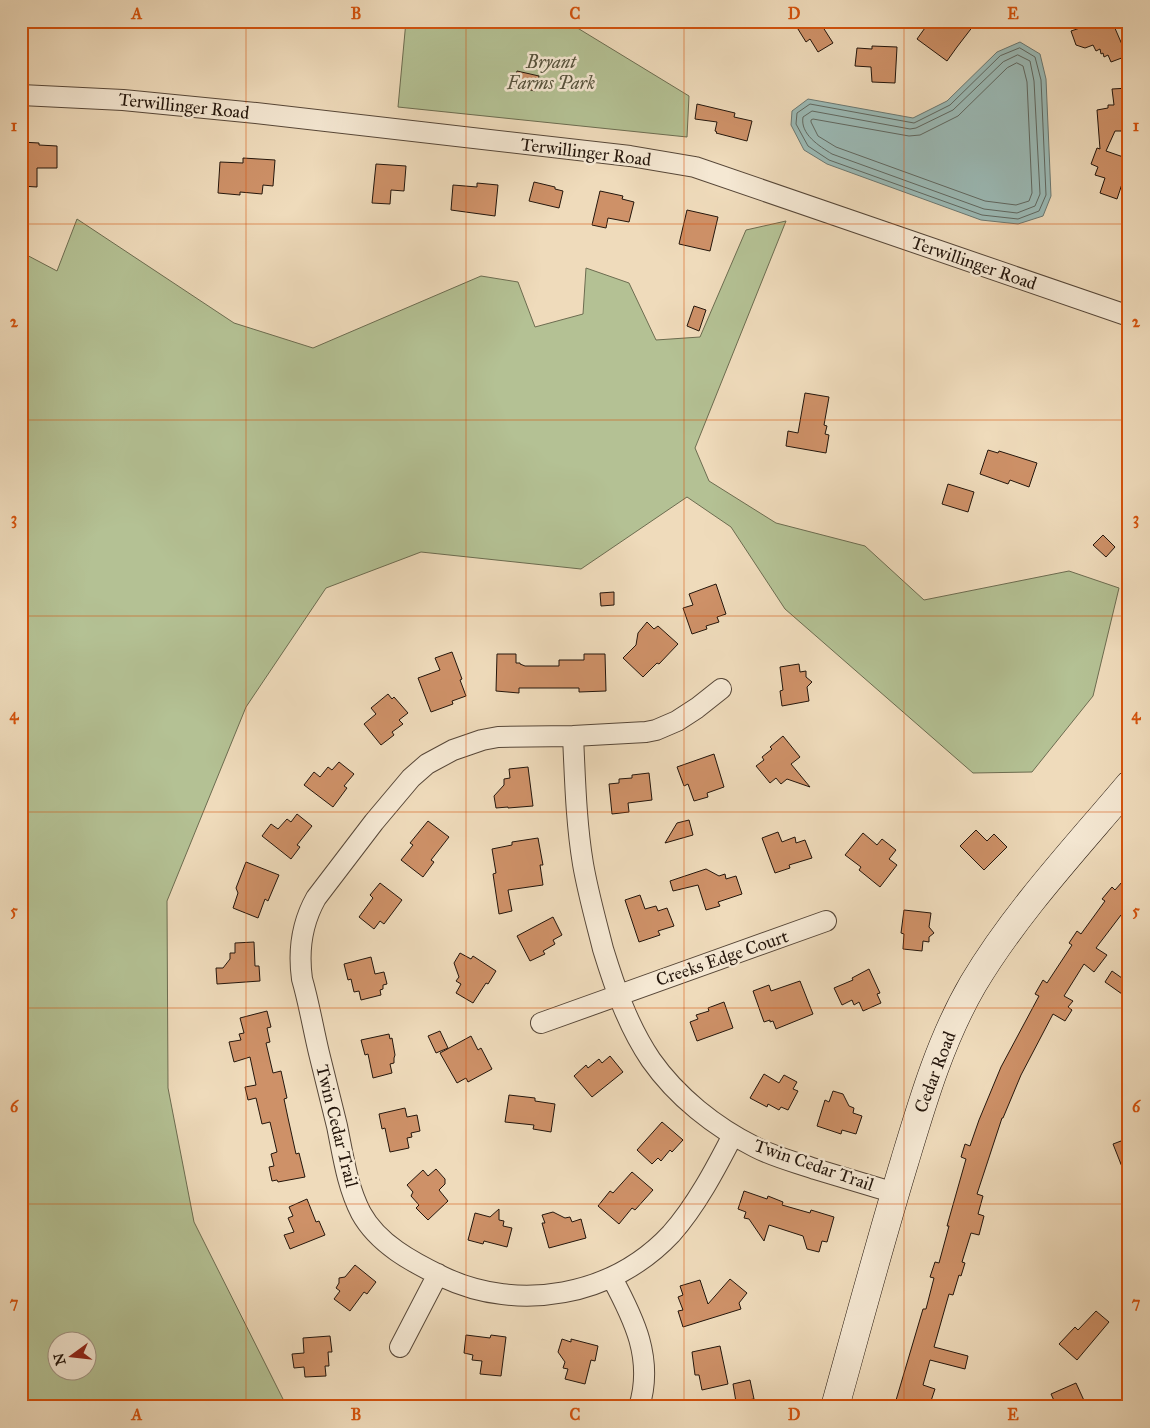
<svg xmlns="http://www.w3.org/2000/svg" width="1150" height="1428" viewBox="0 0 1150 1428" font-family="'IM FELL Great Primer',serif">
	<rect width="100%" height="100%" fill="#efdbbb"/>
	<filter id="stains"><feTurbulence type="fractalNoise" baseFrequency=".004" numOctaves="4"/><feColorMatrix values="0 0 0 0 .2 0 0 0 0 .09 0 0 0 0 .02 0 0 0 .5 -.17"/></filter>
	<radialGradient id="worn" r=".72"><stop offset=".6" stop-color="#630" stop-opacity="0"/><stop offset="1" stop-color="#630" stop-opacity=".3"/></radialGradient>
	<path fill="#b4c194" stroke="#6c6c50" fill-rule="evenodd" d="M 406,21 L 566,21 L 689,96 L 687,137 L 398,107 Z
		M 77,219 L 234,323 L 313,348 L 481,276 L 518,282 L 535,327 L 583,314 L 586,268 L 629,283 L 656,340 L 700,337 L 746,230 L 786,221 L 695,448 L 709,481 L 776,523 L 865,546 L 924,600 L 1069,571 L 1119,588 L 1093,696 L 1032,772 L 973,773 L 785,609 L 731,527 L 687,497 L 581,569 L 421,552 L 326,588 L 246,707 L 167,901 L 168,1088 L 194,1222 L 287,1407 L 21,1407 L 21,252 L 57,271 ZM 58,1340 L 88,1340 L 88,1370 L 58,1370 Z"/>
	<path fill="#9bbab6" stroke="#6b7872" d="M 1020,42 L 1040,54 L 1046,79 L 1051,196 L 1043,216 L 1018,224 L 981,220 L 827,164 L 804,150 L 791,125 L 792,111 L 808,99 L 913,118 L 947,101 L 997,52 Z"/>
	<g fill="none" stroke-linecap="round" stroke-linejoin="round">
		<path stroke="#606861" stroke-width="1" d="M 1020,48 L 1035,57 L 1041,80 L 1046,195 L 1039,211 L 1018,219 L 982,215 L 829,160 L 808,146 L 796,124 L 797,113 L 810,104 L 914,123 L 950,105 L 1000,56 Z
			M 1018,55 L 1030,61 L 1034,81 L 1040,194 L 1035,206 L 1017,213 L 984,209 L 832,154 C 819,146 800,134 803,117 L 812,111 L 910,129 L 916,128 L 953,110 L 1003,62 Z
			M 1017,63 L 1023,66 L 1027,82 L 1032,193 L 1029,201 L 1016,205 L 985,201 L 836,147 L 818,136 L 811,122 L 811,120 L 813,119 L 909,136 L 920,135 L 958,116 L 1007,68 Z"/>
	</g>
	<path fill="#ce9168" stroke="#24160c" d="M 793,21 L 819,21 L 833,43 L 818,52 L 810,39 L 806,42 Z
		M 930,21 L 977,21 L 957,47 L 947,61 L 917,39 Z
		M 1101,21 L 1109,21 L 1112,27 L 1114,26 L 1127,56 L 1111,62 L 1108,55 L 1104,57 L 1103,53 L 1101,54 L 1100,49 L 1096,51 L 1093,45 L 1085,48 L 1076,45 L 1071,31 Z
		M 872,46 L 897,47 L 895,83 L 872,82 L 871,67 L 855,66 L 857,48 L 872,49 Z
		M 517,71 L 539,76 L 535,91 L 513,86 Z
		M 1129,88 L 1129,129 L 1127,129 L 1127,131 L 1115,131 L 1106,151 L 1129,159 L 1129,187 L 1122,184 L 1117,199 L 1100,193 L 1105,178 L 1095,175 L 1098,167 L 1091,164 L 1097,148 L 1100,149 L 1097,110 L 1108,108 L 1108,105 L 1114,105 L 1112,89 Z
		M 697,104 L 735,113 L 734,117 L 752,121 L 747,141 L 716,133 L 717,132 L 715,131 L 717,122 L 695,119 Z
		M 21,142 L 39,143 L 39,145 L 57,146 L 57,168 L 37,168 L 37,187 L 21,186 Z
		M 243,158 L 275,160 L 273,186 L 263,185 L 262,194 L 240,192 L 240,195 L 218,193 L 220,162 L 243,163 Z
		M 376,164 L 406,166 L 404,191 L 391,190 L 390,204 L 372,203 Z
		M 534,182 L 555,187 L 555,189 L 563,191 L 559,208 L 529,201 Z
		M 477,183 L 498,185 L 495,216 L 451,210 L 453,185 L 477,187 Z
		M 600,191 L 623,196 L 622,199 L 634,202 L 629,222 L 608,218 L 606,228 L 592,225 Z
		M 687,210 L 718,217 L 710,251 L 679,244 Z
		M 694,306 L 706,310 L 699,331 L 687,326 Z
		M 805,393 L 829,397 L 824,425 L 827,426 L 825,434 L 829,435 L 826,453 L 786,446 L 788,431 L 798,433 Z
		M 988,450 L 998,453 L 999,451 L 1037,463 L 1029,487 L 1010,480 L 1008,484 L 980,474 Z
		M 948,484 L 974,492 L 968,512 L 942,504 Z
		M 1103,535 L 1115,547 L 1106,557 L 1093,545 Z
		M 716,584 L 726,614 L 717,617 L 719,622 L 706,626 L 707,629 L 692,634 L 683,608 L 693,605 L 689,594 Z
		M 614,592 L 614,605 L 601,606 L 600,593 Z
		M 647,622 L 654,629 L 658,626 L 678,644 L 659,664 L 657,663 L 643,677 L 623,658 L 636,645 L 638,633 Z
		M 452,652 L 462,679 L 460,680 L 466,696 L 452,701 L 453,704 L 431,712 L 418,678 L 440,670 L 435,658 Z
		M 497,654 L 516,654 L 516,663 L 520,663 L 520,664 L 525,666 L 559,666 L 559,660 L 584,660 L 584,654 L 605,654 L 606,691 L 579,692 L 579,688 L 519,688 L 519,693 L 496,691 Z
		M 799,664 L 800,672 L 806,671 L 806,677 L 812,682 L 807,687 L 809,701 L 782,706 L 780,691 L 783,690 L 780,667 Z
		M 388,694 L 392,699 L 394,697 L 408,713 L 399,720 L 403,724 L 392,732 L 394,735 L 381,745 L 364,724 L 376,714 L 371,708 Z
		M 783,736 L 800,757 L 791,764 L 810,787 L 787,779 L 781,784 L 776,778 L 770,783 L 756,766 L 764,760 L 762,757 L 772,749 L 770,747 Z
		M 714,754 L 724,787 L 707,793 L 708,797 L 694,801 L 688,784 L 684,786 L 677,767 Z
		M 339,762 L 354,774 L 344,786 L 347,788 L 333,807 L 304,785 L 314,772 L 320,777 L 328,767 L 332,770 Z
		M 528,767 L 533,806 L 508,808 L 508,807 L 496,808 L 494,796 L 504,785 L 504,779 L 510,778 L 509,769 Z
		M 649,773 L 652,800 L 628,803 L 629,812 L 612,814 L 609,784 L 619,783 L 619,779 L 632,778 L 632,775 Z
		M 297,814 L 312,826 L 297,845 L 300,847 L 291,859 L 262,836 L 271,824 L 278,829 L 287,819 L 291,822 Z
		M 689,820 L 693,835 L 665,843 L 677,823 Z
		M 428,821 L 449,837 L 431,860 L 434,862 L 423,877 L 401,860 L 413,845 L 410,843 Z
		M 976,830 L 987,841 L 994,834 L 1007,847 L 984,870 L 960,846 Z
		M 778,832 L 782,842 L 795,837 L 796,843 L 805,840 L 812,858 L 789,865 L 790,868 L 775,873 L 762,838 Z
		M 863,833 L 877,845 L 882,839 L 896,850 L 889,859 L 897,865 L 880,887 L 859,870 L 861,867 L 845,855 Z
		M 538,838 L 543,865 L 540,865 L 543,885 L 508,890 L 512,911 L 499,914 L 493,874 L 496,873 L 492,849 L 512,845 L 512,842 Z
		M 246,862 L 279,875 L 268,901 L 265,899 L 258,918 L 233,908 L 238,893 L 236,888 Z
		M 706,869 L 719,876 L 725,874 L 726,879 L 736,876 L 742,894 L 718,902 L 720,906 L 706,910 L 698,885 L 673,891 L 670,881 Z
		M 1129,874 L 1129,921 L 1121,915 L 1096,948 L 1107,955 L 1094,972 L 1084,964 L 1064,996 L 1073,1001 L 1068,1007 L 1072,1010 L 1065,1021 L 1053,1014 L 1021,1075 L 1003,1118 L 1002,1118 L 977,1194 L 983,1196 L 978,1214 L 984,1216 L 979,1235 L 971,1233 L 962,1262 L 965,1263 L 961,1276 L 959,1275 L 953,1295 L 949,1294 L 934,1347 L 968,1356 L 965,1369 L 930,1360 L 923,1385 L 935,1389 L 929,1407 L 894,1407 L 923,1309 L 926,1309 L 934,1278 L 930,1277 L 935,1262 L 939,1263 L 949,1226 L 947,1226 L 966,1159 L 961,1157 L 965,1144 L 970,1146 L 979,1120 L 1001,1067 L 1039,996 L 1035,994 L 1043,980 L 1047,983 L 1072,945 L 1069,943 L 1077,931 L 1081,934 L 1105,901 L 1102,899 L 1112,887 L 1115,890 Z
		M 380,883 L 402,900 L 384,924 L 380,921 L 374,929 L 359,917 L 373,898 L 370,895 Z
		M 640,895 L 645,909 L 656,906 L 658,911 L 667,908 L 674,926 L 658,931 L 660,935 L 639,942 L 625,900 Z
		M 904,910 L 931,913 L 929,927 L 934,933 L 929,937 L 929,942 L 923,941 L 922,951 L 903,949 L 904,934 L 901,933 Z
		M 553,917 L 562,935 L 553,940 L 555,944 L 543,951 L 545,954 L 530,961 L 517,936 Z
		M 254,942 L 255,966 L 259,966 L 260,981 L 217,984 L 216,968 L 223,968 L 230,959 L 230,953 L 235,953 L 235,943 Z
		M 460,953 L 471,959 L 473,956 L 496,971 L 488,984 L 486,983 L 473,1003 L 456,993 L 461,984 L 456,981 L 459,977 L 454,963 Z
		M 371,957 L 375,974 L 384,972 L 387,984 L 383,985 L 383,989 L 380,990 L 381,995 L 361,1000 L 359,991 L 354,992 L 351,979 L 348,980 L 344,964 Z
		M 869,969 L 880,993 L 877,994 L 881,1003 L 863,1011 L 859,1002 L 854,1005 L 852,1000 L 842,1005 L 834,988 L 853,980 L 852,978 Z
		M 1112,971 L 1129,983 L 1122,994 L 1105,982 Z
		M 800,981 L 813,1014 L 776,1029 L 773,1021 L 770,1022 L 770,1020 L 764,1022 L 753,991 L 769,985 L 771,991 Z
		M 724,1002 L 733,1028 L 697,1041 L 690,1022 L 698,1019 L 696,1015 L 709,1011 L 708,1008 Z
		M 267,1011 L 271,1027 L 267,1028 L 270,1042 L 266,1043 L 273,1073 L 281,1071 L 287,1098 L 284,1099 L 288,1118 L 296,1154 L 299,1153 L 305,1177 L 278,1182 L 277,1180 L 272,1181 L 269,1167 L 274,1166 L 271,1154 L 277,1152 L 270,1122 L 262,1124 L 256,1098 L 248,1100 L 245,1087 L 256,1085 L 250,1057 L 234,1062 L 229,1042 L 241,1040 L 239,1034 L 244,1033 L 240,1018 Z
		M 440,1031 L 448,1048 L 436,1053 L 428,1036 Z
		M 389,1034 L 390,1039 L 392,1038 L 395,1055 L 394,1058 L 394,1063 L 390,1064 L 392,1073 L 373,1078 L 368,1054 L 365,1055 L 361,1040 Z
		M 471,1036 L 478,1050 L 481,1048 L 492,1069 L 468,1082 L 466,1078 L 457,1083 L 440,1053 Z
		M 610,1056 L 623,1072 L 592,1097 L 574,1076 L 586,1065 L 588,1068 L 599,1059 L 602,1063 Z
		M 764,1074 L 779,1083 L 784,1075 L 797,1082 L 793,1089 L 798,1091 L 788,1110 L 781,1107 L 779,1110 L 768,1104 L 767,1107 L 750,1098 Z
		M 833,1091 L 843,1094 L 849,1106 L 854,1108 L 853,1113 L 862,1116 L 856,1134 L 842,1130 L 841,1134 L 817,1126 L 825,1100 L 829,1102 Z
		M 509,1095 L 535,1098 L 535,1101 L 555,1104 L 551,1132 L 533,1129 L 534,1125 L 505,1122 Z
		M 405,1108 L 407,1117 L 417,1115 L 420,1131 L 411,1133 L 412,1137 L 407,1138 L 409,1148 L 390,1152 L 385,1128 L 382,1129 L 379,1114 Z
		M 662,1122 L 683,1140 L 672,1152 L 670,1150 L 661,1161 L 658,1158 L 652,1164 L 637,1150 Z
		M 1129,1138 L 1129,1182 L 1128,1182 L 1113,1144 Z
		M 436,1169 L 445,1179 L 445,1184 L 439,1190 L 448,1201 L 428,1220 L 416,1208 L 419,1205 L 411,1196 L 413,1192 L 407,1185 L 423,1170 L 428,1176 Z
		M 632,1172 L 653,1190 L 635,1210 L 632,1208 L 619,1224 L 598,1206 L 610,1191 L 613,1193 Z
		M 744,1191 L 767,1199 L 768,1196 L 783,1202 L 782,1205 L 810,1213 L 811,1210 L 834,1217 L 827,1242 L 822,1241 L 819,1252 L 807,1249 L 803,1236 L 769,1225 L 764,1241 L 749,1219 L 744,1218 L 746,1212 L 738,1209 Z
		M 307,1199 L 316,1222 L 319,1221 L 325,1235 L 290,1249 L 284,1235 L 294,1232 L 288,1218 L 293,1216 L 289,1207 Z
		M 499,1209 L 499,1220 L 504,1221 L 503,1226 L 512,1228 L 507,1247 L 484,1241 L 483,1244 L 468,1240 L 475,1213 L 490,1217 Z
		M 553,1212 L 565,1218 L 570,1217 L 572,1222 L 581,1219 L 586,1238 L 549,1248 L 542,1223 L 545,1223 L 542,1215 Z
		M 355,1265 L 376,1282 L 367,1294 L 364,1292 L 350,1311 L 334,1299 L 340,1291 L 336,1288 L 339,1283 L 339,1278 L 345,1277 Z
		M 730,1279 L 747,1293 L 739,1303 L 741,1309 L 683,1327 L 678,1311 L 683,1310 L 678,1297 L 683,1295 L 680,1286 L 700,1280 L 708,1304 Z
		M 1096,1311 L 1109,1322 L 1077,1360 L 1059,1344 L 1075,1327 L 1078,1330 Z
		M 466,1335 L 490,1338 L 491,1335 L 506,1337 L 501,1376 L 480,1374 L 482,1361 L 472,1360 L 473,1355 L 464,1353 Z
		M 330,1336 L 332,1352 L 328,1352 L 329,1366 L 325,1366 L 326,1376 L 305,1377 L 304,1367 L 294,1368 L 292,1354 L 304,1353 L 303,1338 Z
		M 562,1339 L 571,1342 L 571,1339 L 598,1346 L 595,1361 L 591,1360 L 585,1384 L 565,1379 L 568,1369 L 563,1368 L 565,1362 L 558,1352 Z
		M 720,1346 L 728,1384 L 702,1390 L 699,1375 L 695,1375 L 692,1352 Z
		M 750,1380 L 754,1399 L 736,1402 L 733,1384 Z
		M 1076,1383 L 1087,1407 L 1057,1407 L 1051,1394 Z"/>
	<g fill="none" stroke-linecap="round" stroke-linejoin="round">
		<defs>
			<path id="street" d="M 21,95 L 123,100 L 256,113 L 630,156 L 695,167 L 1129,316
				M 721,689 L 697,708 L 677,721 L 656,730 L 646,732 L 573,736 L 498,737 L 482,740 L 453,750 L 427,764 L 411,778 L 374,822 L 316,898 C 302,923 298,950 302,979 C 309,1003 313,1028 319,1053 C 325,1077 331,1101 337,1126 C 343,1155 347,1186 361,1213 C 378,1244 412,1262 443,1277 C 519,1313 613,1296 671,1234 C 696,1206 716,1168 733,1135
				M 573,736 C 575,778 576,822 583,864 C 588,893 596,921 603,949 C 615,988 628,1026 651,1060 C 677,1097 715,1127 755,1147 C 774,1157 795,1162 815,1169 C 842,1177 869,1185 895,1193
				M 541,1023 L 826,921
				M 612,1278 C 634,1319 654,1359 639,1407
				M 400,1347 L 438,1274"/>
			<path id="secondary" d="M 835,1407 C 858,1324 880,1242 905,1160 C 923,1100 941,1039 973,984 C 1016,912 1075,849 1129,785"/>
		</defs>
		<use href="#street" stroke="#574738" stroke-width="22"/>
		<use href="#secondary" stroke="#24160c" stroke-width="29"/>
		<use href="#street" stroke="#f5e8d3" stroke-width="20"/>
		<use href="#secondary" stroke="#f5e8d3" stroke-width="28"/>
	</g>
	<path fill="none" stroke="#d4520c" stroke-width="1" stroke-opacity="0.55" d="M 246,21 L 246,1407M 466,21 L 466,1407M 684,21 L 684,1407M 904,21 L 904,1407M 21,224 L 1129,224M 21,420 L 1129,420M 21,616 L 1129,616M 21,812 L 1129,812M 21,1008 L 1129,1008M 21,1204 L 1129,1204"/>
	<g text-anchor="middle" stroke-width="5" stroke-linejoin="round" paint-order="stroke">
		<g font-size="18" font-style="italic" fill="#56523c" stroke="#f5e8d3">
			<text x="551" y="68">Bryant<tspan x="551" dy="21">Farms Park</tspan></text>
		</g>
		<g font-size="18" fill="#24160c" stroke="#f5e8d3">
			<text transform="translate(184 106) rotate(6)" y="6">Terwillinger Road</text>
			<text transform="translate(586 152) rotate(7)" y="6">Terwillinger Road</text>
			<text transform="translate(974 263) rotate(19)" y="6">Terwillinger Road</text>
			<text transform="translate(722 958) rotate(-19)" y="6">Creeks Edge Court</text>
			<text transform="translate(935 1072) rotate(-69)" y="6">Cedar Road</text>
			<text transform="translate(337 1126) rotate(76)" y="6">Twin Cedar Trail</text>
			<text transform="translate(814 1165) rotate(19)" y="6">Twin Cedar Trail</text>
		</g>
	</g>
	<rect width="1150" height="1428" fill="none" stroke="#efdbbb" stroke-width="55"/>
	<g transform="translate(72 1356) rotate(255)"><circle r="24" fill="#f5e8d3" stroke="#a19483"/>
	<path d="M0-4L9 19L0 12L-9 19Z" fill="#8f2418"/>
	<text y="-8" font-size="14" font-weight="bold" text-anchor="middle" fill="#24160c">N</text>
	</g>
	<rect x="28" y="28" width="1094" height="1372" fill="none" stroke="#d4520c" stroke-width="2"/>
	<g font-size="16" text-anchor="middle" font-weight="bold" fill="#d4520c">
		<text x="137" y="19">A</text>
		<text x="356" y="19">B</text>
		<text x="575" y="19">C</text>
		<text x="794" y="19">D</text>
		<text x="1013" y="19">E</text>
		<text x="14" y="131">1</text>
		<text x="1136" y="131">1</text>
		<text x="14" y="327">2</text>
		<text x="1136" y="327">2</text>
		<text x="14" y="524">3</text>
		<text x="1136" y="524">3</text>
		<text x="14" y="720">4</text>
		<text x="1136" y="720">4</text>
		<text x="14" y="916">5</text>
		<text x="1136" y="916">5</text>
		<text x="14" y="1112">6</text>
		<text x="1136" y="1112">6</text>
		<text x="14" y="1308">7</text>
		<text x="1136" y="1308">7</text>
		<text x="137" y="1420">A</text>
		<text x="356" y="1420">B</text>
		<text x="575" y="1420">C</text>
		<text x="794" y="1420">D</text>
		<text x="1013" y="1420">E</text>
	</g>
	<rect width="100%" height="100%" filter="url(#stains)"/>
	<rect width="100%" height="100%" fill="url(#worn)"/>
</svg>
